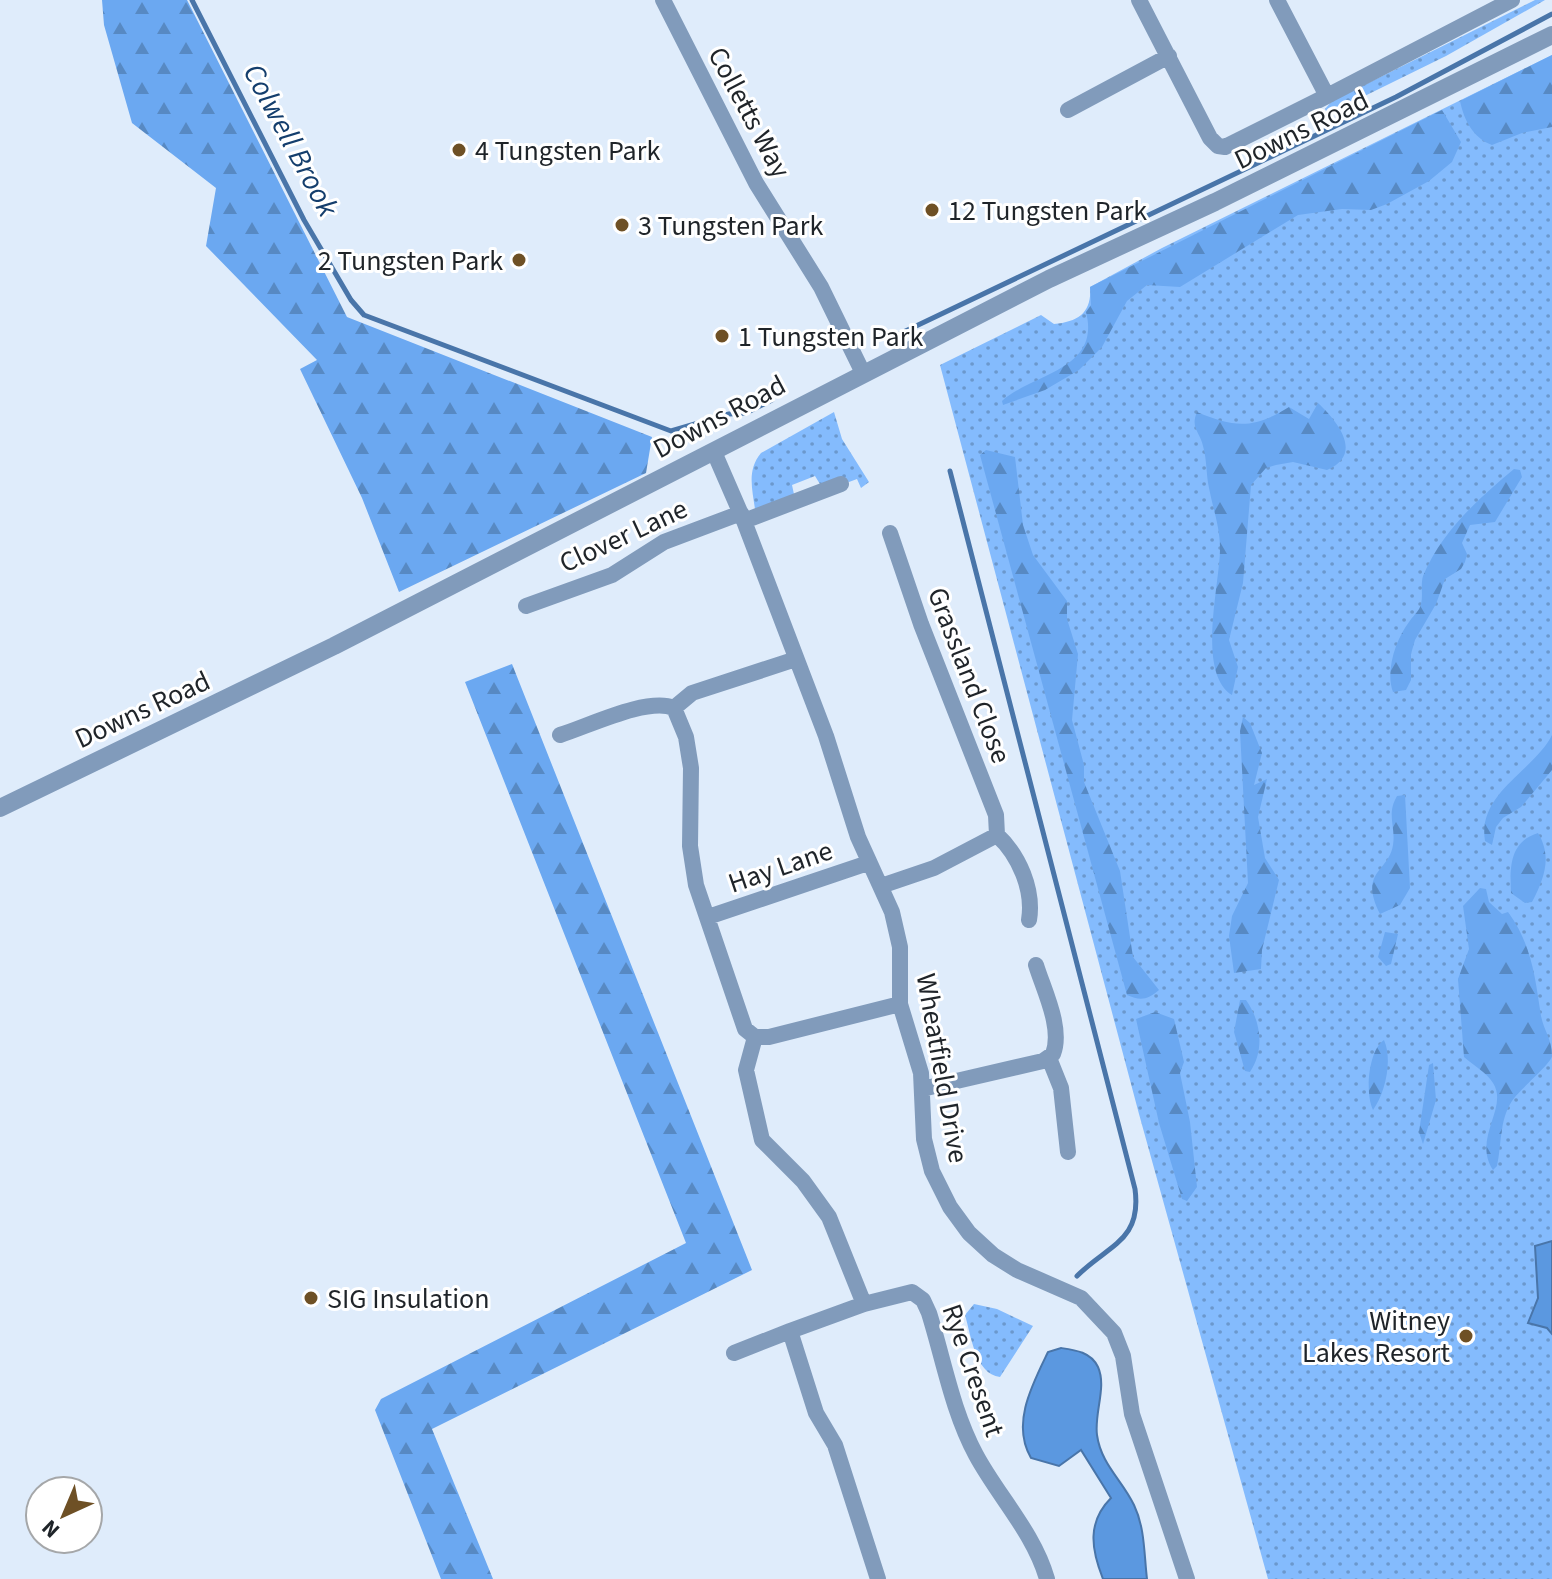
<svg xmlns="http://www.w3.org/2000/svg" width="1552" height="1579" viewBox="0 0 1552 1579" font-family="'Source Sans 3',sans-serif">
	<defs>
		<pattern id="green-dots" width="8" height="8" patternUnits="userSpaceOnUse" patternTransform="scale(2)"><rect width="8" height="8" fill="#84bbfd"/><path d="M2 2h.1M6 6h.1" fill="none" stroke="#6b98cd" stroke-width="1.8" stroke-linecap="round"/></pattern>
		<pattern id="forest-firs" width="22" height="20" patternUnits="userSpaceOnUse" patternTransform="scale(2)"><rect width="22" height="20" fill="#6ba8f1"/><path d="M5 1l3.5 6h-7zM16 11l3.5 6h-7z" fill="#5789c3"/></pattern>
	</defs>
	<rect width="100%" height="100%" fill="#dfecfb"/>
	<path fill="url(#green-dots)" d="M 1535,0 L 1545,0 L 1446,56 L 1328,114 L 1325,109 L 1332,101 Z
		M 1552,55 L 1552,1579 L 1268,1579 L 1139,1114 L 940,365 L 1041,315 L 1054,324 C 1079,322 1092,312 1090,287 L 1162,248 Z
		M 834,412 L 842,439 L 869,482 L 861,488 L 857,479 L 849,482 L 844,479 L 823,489 L 815,476 L 792,485 L 795,499 L 755,509 C 752,488 747,470 761,453 Z
		M 974,1304 L 997,1309 L 1033,1326 L 1000,1377 C 975,1374 971,1335 965,1315 Z"/>
	<path fill="url(#forest-firs)" d="M 102,0 L 187,0 L 347,317 L 652,437 L 646,473 L 399,592 L 362,498 L 300,369 L 317,360 L 206,246 L 216,188 L 132,123 L 104,25 Z
		M 1552,55 L 1552,127 L 1522,133 L 1492,145 C 1473,138 1464,120 1460,101 Z
		M 1442,110 L 1461,142 L 1452,162 L 1429,181 L 1387,204 L 1371,210 L 1342,209 L 1298,215 L 1180,287 L 1147,285 L 1127,301 L 1102,347 L 1079,370 L 1045,390 L 1003,405 L 1002,401 C 1033,373 1101,370 1086,312 L 1091,305 L 1090,287 Z
		M 1318,403 C 1338,422 1364,454 1327,470 L 1293,462 L 1276,465 L 1266,468 L 1251,485 L 1243,583 L 1229,640 L 1238,667 L 1232,695 C 1196,672 1220,585 1220,548 C 1220,527 1213,509 1209,488 C 1206,474 1207,460 1203,446 C 1200,432 1190,428 1197,412 C 1235,428 1254,429 1289,407 L 1309,419 Z
		M 986,450 L 1015,457 L 1023,525 L 1033,555 L 1067,601 L 1067,619 L 1078,654 L 1072,720 L 1084,765 L 1084,782 L 1120,871 L 1133,957 L 1159,990 C 1148,1000 1140,1001 1127,995 L 980,455 Z
		M 1514,469 L 1520,470 L 1522,477 L 1495,522 L 1470,525 L 1462,543 L 1467,554 L 1465,562 L 1461,569 L 1445,579 L 1436,604 L 1415,640 L 1411,654 L 1411,680 L 1406,690 L 1393,692 C 1385,671 1396,639 1409,622 C 1412,617 1418,612 1420,607 C 1424,598 1420,586 1423,576 C 1442,531 1478,499 1514,469 Z
		M 512,664 L 752,1270 L 432,1429 L 493,1579 L 441,1579 L 375,1410 L 381,1399 L 686,1243 L 465,682 Z
		M 1243,717 L 1250,723 L 1262,753 L 1254,785 L 1267,779 L 1258,817 L 1265,858 L 1279,880 L 1262,950 L 1261,969 L 1234,973 L 1229,936 L 1232,916 L 1248,883 L 1240,731 Z
		M 1552,735 L 1552,770 L 1521,807 L 1503,818 L 1496,827 L 1492,845 L 1485,841 C 1477,793 1534,771 1552,735 Z
		M 1405,795 L 1410,888 L 1400,905 L 1380,914 C 1358,871 1389,872 1393,845 C 1396,826 1386,815 1397,796 Z
		M 1538,833 C 1552,856 1545,877 1532,902 L 1525,903 L 1511,893 C 1510,868 1509,842 1538,833 Z
		M 1480,888 L 1486,889 L 1489,902 L 1502,914 L 1508,912 C 1532,945 1535,977 1541,1016 C 1544,1031 1552,1039 1552,1056 C 1551,1064 1520,1089 1512,1101 C 1499,1121 1502,1144 1497,1166 L 1493,1170 C 1472,1138 1509,1108 1493,1083 C 1486,1072 1474,1066 1464,1057 L 1458,979 L 1469,949 L 1463,906 Z
		M 1385,932 L 1398,934 L 1391,964 L 1386,966 L 1378,957 Z
		M 1240,1000 L 1246,1000 C 1261,1021 1265,1050 1250,1072 L 1245,1071 L 1234,1032 Z
		M 1155,1012 L 1174,1019 L 1184,1062 L 1180,1073 L 1190,1122 L 1197,1187 L 1187,1201 L 1182,1199 L 1159,1123 L 1136,1019 Z
		M 1384,1040 C 1393,1060 1385,1094 1373,1110 C 1365,1094 1368,1051 1384,1040 Z
		M 1433,1063 L 1436,1100 L 1423,1144 L 1419,1132 L 1429,1065 Z"/>
	<path fill="#5b98e0" stroke="#4975a9" stroke-width="2" d="M 1552,1241 L 1552,1334 L 1547,1328 L 1528,1323 L 1538,1298 L 1535,1246 Z
		M 1061,1348 C 1075,1350 1091,1352 1098,1367 C 1107,1387 1094,1413 1097,1435 C 1101,1464 1122,1480 1134,1505 C 1145,1528 1144,1554 1147,1579 L 1103,1579 C 1091,1549 1087,1522 1111,1498 L 1081,1450 L 1059,1466 L 1031,1458 C 1011,1424 1032,1385 1048,1352 Z"/>
	<g fill="none" stroke-linecap="round" stroke-linejoin="round">
		<path stroke="#4975a9" stroke-width="5" d="M 192,0 L 304,220 L 351,300 L 364,315 L 671,431 L 729,414 L 746,413 L 772,400
			M 893,337 L 1396,97 L 1552,14
			M 950,471 L 1135,1189 C 1142,1241 1108,1245 1077,1276"/>
		<path stroke="#819bbb" stroke-width="16" d="M 663,0 L 756,183 L 821,287 L 863,373
			M 1139,0 L 1210,138 L 1218,146 L 1225,147 L 1327,96 L 1277,0
			M 1327,96 L 1512,0
			M 1068,110 L 1169,56
			M 714,452 L 744,521 L 826,736 L 858,837 L 892,912 L 900,947 L 900,1004 L 921,1073 L 924,1139 L 932,1171 L 950,1207 L 969,1233 L 993,1255 L 1017,1270 L 1081,1298 L 1114,1333 L 1123,1356 L 1132,1414 L 1187,1579
			M 744,521 L 841,484
			M 890,533 L 921,624 L 996,815 L 997,835 C 1019,855 1034,890 1029,920
			M 526,606 L 612,575 L 664,542 L 741,513
			M 674,708 L 686,737 L 691,768 L 690,846 L 696,885 L 745,1029 L 755,1037 L 769,1037 L 900,1004
			M 674,708 L 692,693 L 796,659
			M 560,735 C 589,726 647,697 674,708
			M 881,886 L 934,868 L 997,835
			M 708,917 L 868,863
			M 755,1037 L 746,1070 L 762,1140 L 803,1181 L 829,1217 L 864,1304
			M 1049,1058 L 1061,1088 L 1068,1152
			M 922,1089 L 1043,1061 L 1053,1054 C 1063,1028 1044,991 1036,965
			M 734,1353 L 790,1331
			M 878,1579 L 835,1445 L 816,1413 L 790,1331 L 864,1304 L 912,1292 L 923,1300 L 929,1313 C 944,1361 952,1410 976,1455 C 998,1496 1034,1533 1047,1579"/>
		<path stroke="#819bbb" stroke-width="18" d="M 0,808 L 334,646 L 1049,279 L 1215,202 L 1552,35"/>
	</g>
	<g fill="#6e5025" stroke="#fff" stroke-width="3">
		<circle cx="459" cy="150" r="8"/>
		<circle cx="932" cy="210" r="8"/>
		<circle cx="622" cy="225" r="8"/>
		<circle cx="519" cy="260" r="8"/>
		<circle cx="722" cy="336" r="8"/>
		<circle cx="311" cy="1298" r="8"/>
		<circle cx="1466" cy="1336" r="8"/>
	</g>
	<g text-anchor="middle" stroke-width="6" stroke-linejoin="round" paint-order="stroke">
		<g font-size="28" fill="#1f2429" stroke="#fff">
			<text transform="translate(750 112) rotate(62)" y="10">Colletts Way</text>
			<text transform="translate(1301 129) rotate(-26)" y="10">Downs Road</text>
			<text transform="translate(719 416) rotate(-28)" y="10">Downs Road</text>
			<text transform="translate(623 535) rotate(-25)" y="10">Clover Lane</text>
			<text transform="translate(970 675) rotate(69)" y="10">Grassland Close</text>
			<text transform="translate(142 709) rotate(-25)" y="10">Downs Road</text>
			<text transform="translate(780 866) rotate(-19)" y="10">Hay Lane</text>
			<text transform="translate(943 1068) rotate(80)" y="10">Wheatfield Drive</text>
			<text transform="translate(974 1370) rotate(71)" y="10">Rye Cresent</text>
		</g>
		<g font-size="28" fill="#1f2429" stroke="#fff" text-anchor="start">
			<text x="475" y="160">4 Tungsten Park</text>
			<text x="948" y="220">12 Tungsten Park</text>
			<text x="638" y="235">3 Tungsten Park</text>
			<text x="503" y="270" text-anchor="end">2 Tungsten Park</text>
			<text x="738" y="346">1 Tungsten Park</text>
			<text x="327" y="1308">SIG Insulation</text>
			<text x="1450" y="1330" text-anchor="end">Witney<tspan x="1450" dy="32">Lakes Resort</tspan></text>
		</g>
		<g font-size="30" font-style="italic" fill="#143e6d" stroke="#fff">
			<text transform="translate(291 140) rotate(62)" y="10">Colwell Brook</text>
		</g>
	</g>
	<g transform="translate(64 1515) rotate(224)"><circle r="38" fill="#ffffff" stroke="#a5a7a9" stroke-width="2"/>
	<path d="M0-6L14 30L0 20L-14 30Z" fill="#6e5025"/>
	<text y="-12" font-size="22" font-weight="bold" text-anchor="middle" fill="#1f2429">N</text>
	</g>
</svg>
